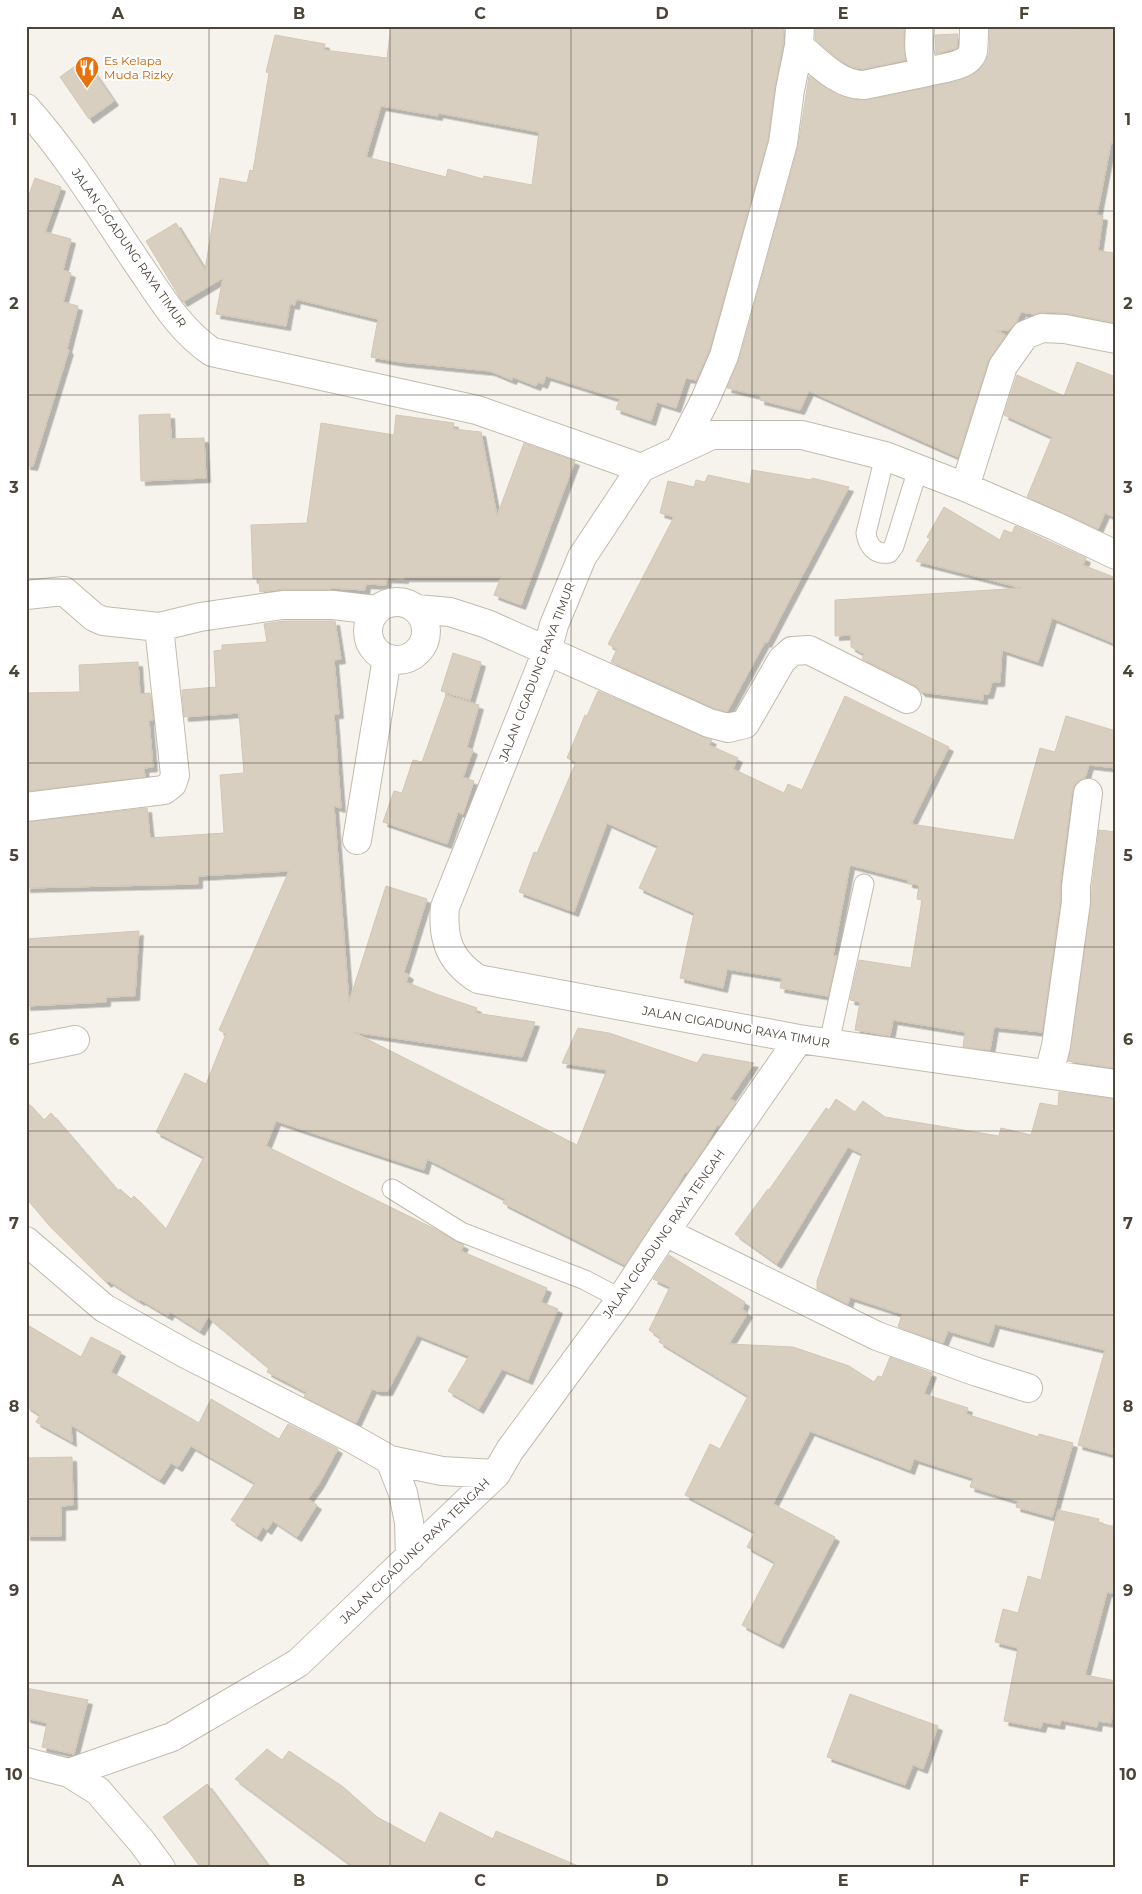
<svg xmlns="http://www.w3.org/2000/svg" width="1142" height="1894" viewBox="0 0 1142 1894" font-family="Montserrat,sans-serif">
	<defs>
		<filter id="shadow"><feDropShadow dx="4.5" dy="4.5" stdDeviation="0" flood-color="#0004"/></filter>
	</defs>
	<rect width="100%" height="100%" fill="#f6f3ec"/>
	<path fill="#d8cfc1" stroke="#d3c7b4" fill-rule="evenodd" filter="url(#shadow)" d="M 391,26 L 603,26 L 656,28 L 656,26 L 784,26 L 783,44 L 775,87 L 768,140 L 709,351 L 696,380 L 686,378 L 676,408 L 657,402 L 651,421 L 616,409 L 620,399 L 546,376 L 543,384 L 538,382 L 536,386 L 513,377 L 512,380 L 490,371 L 400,362 L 371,357 L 378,319 L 296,299 L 295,305 L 290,304 L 286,326 L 216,314 L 223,278 L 183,302 L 182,301 L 146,241 L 176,223 L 205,270 L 220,178 L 247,183 L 250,170 L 253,171 L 269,73 L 266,72 L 275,35 L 325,44 L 324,50 L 387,58 ZM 381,106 L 438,116 L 438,113 L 539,132 L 532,185 L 484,176 L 483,179 L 448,169 L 446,177 L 366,157 Z
		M 816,26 L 904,26 L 904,45 L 905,60 L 863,69 L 852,67 L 838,59 L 815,39 Z
		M 990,26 L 1062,26 L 1062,28 L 1116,30 L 1116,144 L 1111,143 L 1097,215 L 1103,216 L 1098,251 L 1116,253 L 1116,323 L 1066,313 L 1043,312 L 1034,314 L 1021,312 L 1016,323 L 1009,330 L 995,331 L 1006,335 L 988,361 L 958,457 L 809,391 L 800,410 L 760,400 L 761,396 L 727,388 L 739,360 L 798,147 L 809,76 L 839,95 L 863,101 L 958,81 L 974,74 L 985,63 L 989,53 Z
		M 958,34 L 957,48 L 936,54 L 935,35 Z
		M 85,59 L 114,101 L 89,119 L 60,77 Z
		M 35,178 L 61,187 L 45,232 L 71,239 L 63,270 L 71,273 L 63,302 L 78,306 L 67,349 L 69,350 L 33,466 L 26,465 L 26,203 Z
		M 1077,362 L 1116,377 L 1116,518 L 1105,513 L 1098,529 L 1027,497 L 1052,437 L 1004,415 L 1017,375 L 1064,396 Z
		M 170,414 L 171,439 L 204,438 L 206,478 L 141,481 L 139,415 Z
		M 396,415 L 454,423 L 453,429 L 481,432 L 497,516 L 524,443 L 575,461 L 521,605 L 494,595 L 501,577 L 404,577 L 404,579 L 387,578 L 386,585 L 366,584 L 365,590 L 331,588 L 331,589 L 283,589 L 260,592 L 259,578 L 253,579 L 251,525 L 307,523 L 321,423 L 394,435 Z
		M 752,470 L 812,480 L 812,478 L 849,487 L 767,643 L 765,642 L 727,712 L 714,708 L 611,662 L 617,649 L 608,644 L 674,517 L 660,513 L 668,481 L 694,487 L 696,480 L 705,482 L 708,475 L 750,484 Z
		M 944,507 L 1000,540 L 1004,530 L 1012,533 L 1015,526 L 1086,558 L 1083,565 L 1116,578 L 1116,644 L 1052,618 L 1038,662 L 1002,650 L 1000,682 L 992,682 L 989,694 L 983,694 L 983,700 L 921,692 L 914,685 L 862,659 L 864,654 L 851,647 L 851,635 L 835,636 L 835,600 L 1022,588 L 916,561 L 930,539 L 927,537 Z
		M 284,621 L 335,621 L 341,659 L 334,660 L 339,714 L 334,714 L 341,808 L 334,806 L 349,1002 L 386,886 L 427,899 L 404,972 L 409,975 L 406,982 L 436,994 L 477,1008 L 475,1013 L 535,1022 L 522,1057 L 353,1032 L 577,1145 L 607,1070 L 562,1063 L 578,1028 L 609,1033 L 697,1063 L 703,1054 L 754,1063 L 730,1099 L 736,1102 L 734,1105 L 719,1126 L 717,1125 L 705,1147 L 687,1173 L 685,1172 L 677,1187 L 625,1265 L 503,1203 L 505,1199 L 427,1159 L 424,1170 L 276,1121 L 266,1146 L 433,1228 L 464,1245 L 461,1251 L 547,1288 L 541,1302 L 558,1309 L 528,1380 L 502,1369 L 479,1409 L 448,1391 L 469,1356 L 417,1335 L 388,1391 L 377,1391 L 372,1389 L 356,1423 L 304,1397 L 306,1392 L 267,1372 L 269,1368 L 208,1317 L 200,1331 L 170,1312 L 168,1316 L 141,1300 L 140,1301 L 109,1281 L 107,1283 L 48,1224 L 26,1198 L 26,1101 L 44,1120 L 51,1113 L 118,1191 L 120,1189 L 131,1199 L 134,1196 L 166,1229 L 204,1157 L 156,1132 L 185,1073 L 206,1084 L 226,1034 L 219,1030 L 289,871 L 198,876 L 198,884 L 26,888 L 26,822 L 147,808 L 150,838 L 224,833 L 220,775 L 244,773 L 239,713 L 184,717 L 182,690 L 216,687 L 214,651 L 222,650 L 222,645 L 267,642 L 264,624 Z
		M 453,653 L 481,662 L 470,700 L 441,691 Z
		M 138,662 L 140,694 L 150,693 L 153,720 L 149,720 L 153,767 L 144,768 L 145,777 L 26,791 L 26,693 L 80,692 L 79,665 Z
		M 598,691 L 712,740 L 709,745 L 738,758 L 733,769 L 784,793 L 788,784 L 802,790 L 845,696 L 949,747 L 911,824 L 1014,840 L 1040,748 L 1055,752 L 1066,716 L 1116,731 L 1116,768 L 1089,765 L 1085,778 L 1076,783 L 1072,791 L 1060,884 L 1060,901 L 1042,1032 L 994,1027 L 990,1050 L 963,1047 L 965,1032 L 893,1020 L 890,1036 L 855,1030 L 860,1002 L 850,1000 L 859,960 L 911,968 L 922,900 L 917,899 L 919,885 L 908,883 L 908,880 L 850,865 L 833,956 L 837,956 L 828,996 L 780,988 L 782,978 L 727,969 L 723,988 L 680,978 L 694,913 L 639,888 L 658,846 L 607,823 L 574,912 L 519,892 L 534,852 L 537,853 L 576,762 L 567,758 L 585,715 L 587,716 Z
		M 446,695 L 479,705 L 467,747 L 473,750 L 463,777 L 474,781 L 463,814 L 458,812 L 447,844 L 383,822 L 394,791 L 402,793 L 413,760 L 422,762 Z
		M 1099,830 L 1116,832 L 1116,1068 L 1068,1061 L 1091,904 L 1092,887 Z
		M 139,931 L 135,996 L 106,997 L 106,1002 L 26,1006 L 26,939 Z
		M 1059,1092 L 1116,1099 L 1116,1455 L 1078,1445 L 1105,1350 L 995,1324 L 989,1343 L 948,1331 L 943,1343 L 898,1327 L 902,1314 L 850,1297 L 848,1304 L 817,1289 L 817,1281 L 862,1154 L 848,1147 L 777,1264 L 735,1234 L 768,1189 L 769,1190 L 826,1108 L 829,1110 L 836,1099 L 855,1112 L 863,1101 L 885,1117 L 999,1136 L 1001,1128 L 1031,1135 L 1040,1103 L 1058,1106 Z
		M 669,1255 L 745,1302 L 742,1309 L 748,1313 L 729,1344 L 793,1347 L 849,1366 L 874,1382 L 878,1376 L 882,1377 L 890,1357 L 932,1373 L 924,1394 L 968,1408 L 966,1414 L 1038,1437 L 1039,1434 L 1073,1443 L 1052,1517 L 1016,1507 L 1018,1501 L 970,1487 L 973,1478 L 914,1459 L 910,1470 L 810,1431 L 773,1504 L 835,1537 L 779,1644 L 742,1625 L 775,1562 L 747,1547 L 755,1532 L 685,1495 L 710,1444 L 720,1449 L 748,1396 L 659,1342 L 661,1338 L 649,1330 L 670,1287 L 653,1279 Z
		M 26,1324 L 81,1357 L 91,1337 L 121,1352 L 111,1372 L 199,1423 L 211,1399 L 279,1439 L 288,1424 L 338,1449 L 319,1484 L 308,1499 L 317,1505 L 297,1537 L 273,1521 L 267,1530 L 263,1527 L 257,1537 L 231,1520 L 255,1483 L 191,1446 L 178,1467 L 171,1463 L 160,1480 L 71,1425 L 72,1442 L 36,1422 L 40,1415 L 26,1406 Z
		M 72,1457 L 73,1505 L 61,1506 L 61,1536 L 26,1536 L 26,1458 Z
		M 1058,1510 L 1099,1519 L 1098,1523 L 1116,1527 L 1116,1594 L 1107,1592 L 1085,1675 L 1116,1681 L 1116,1697 L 1111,1723 L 1098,1721 L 1097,1727 L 1061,1720 L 1060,1725 L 1043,1722 L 1041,1728 L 1004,1721 L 1018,1648 L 995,1642 L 1003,1609 L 1018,1613 L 1028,1576 L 1041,1580 Z
		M 26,1688 L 88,1700 L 74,1754 L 42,1747 L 47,1723 L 26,1718 Z
		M 850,1694 L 938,1726 L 923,1769 L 913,1765 L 905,1785 L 827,1757 Z
		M 267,1749 L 282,1760 L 289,1751 L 342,1786 L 377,1817 L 425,1843 L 440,1812 L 493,1839 L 496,1831 L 583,1868 L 355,1868 L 235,1779 Z
		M 207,1784 L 270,1868 L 201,1868 L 163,1817 Z"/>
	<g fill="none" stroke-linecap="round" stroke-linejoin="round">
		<defs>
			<path id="service" d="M 885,456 L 866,533 C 868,546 875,555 889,553 L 894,546 L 918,469
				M 829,1043 L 864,884
				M 392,1189 L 461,1232 L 585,1280 L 621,1299"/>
			<path id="minor" d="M 920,26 C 919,45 917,55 927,72 C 941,68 969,67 973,51 C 974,43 974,34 974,26
				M 799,46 C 817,61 839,86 864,85 L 927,72
				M 26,108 C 68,155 101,209 136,261 C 159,294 178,329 212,352 L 477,410 L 641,468
				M 680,449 L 705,400 L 724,356 L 783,143 L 790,90 L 799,46 L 800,26
				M 965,487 L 1003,366 L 1025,335 L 1042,328 L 1065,329 L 1116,339
				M 1116,555 L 1055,526 L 965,487 L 885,456 L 802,435 L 712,435 L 641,468 L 582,557 L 554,625 L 547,651 L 445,907 C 442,940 450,961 478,979 L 799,1039 L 1116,1084
				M 26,595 L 64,591 L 94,617 L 103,621 L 159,627 L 200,617 L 283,605 L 333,605 L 376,610
				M368 631a29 29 0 1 1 58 0a29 29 0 1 1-58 0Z
				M 417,609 L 450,612 L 487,624 L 709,723 L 728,728 L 745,724 L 782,660 L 792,651 L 809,650 L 907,699
				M 26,807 L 164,790 L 172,784 L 175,775 L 159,627
				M 357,840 L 387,658
				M 26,1050 L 75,1040
				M 1049,1074 L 1056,1046 L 1076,902 L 1076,886 L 1088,793
				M 665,1232 L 877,1336 L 977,1372 L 1028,1388
				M 26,1241 L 104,1308 L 186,1354 L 353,1439 L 390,1460 L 442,1471 L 496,1474
				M 390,1460 L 403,1493 L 409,1522 L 410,1557
				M 26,1762 L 69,1773 L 172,1737 L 298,1663 L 496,1474 L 510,1450 L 621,1299 L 665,1232 L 799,1039
				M 69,1773 L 98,1791 L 142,1842 L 161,1868"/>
		</defs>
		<use href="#service" stroke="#c2bbae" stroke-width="21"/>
		<use href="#minor" stroke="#c2bbae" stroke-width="30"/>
		<use href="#service" stroke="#fff" stroke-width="19"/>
		<use href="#minor" stroke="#fff" stroke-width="28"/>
	</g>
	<path fill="none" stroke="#4b4439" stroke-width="1" stroke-opacity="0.55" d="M 209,26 L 209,1868M 390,26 L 390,1868M 571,26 L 571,1868M 752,26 L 752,1868M 933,26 L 933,1868M 26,211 L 1116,211M 26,395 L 1116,395M 26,579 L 1116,579M 26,763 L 1116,763M 26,947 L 1116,947M 26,1131 L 1116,1131M 26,1315 L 1116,1315M 26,1499 L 1116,1499M 26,1683 L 1116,1683"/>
	<defs>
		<symbol id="restaurant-pin" viewBox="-11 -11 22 30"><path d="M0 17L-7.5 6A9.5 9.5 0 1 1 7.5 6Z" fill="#e8710a" stroke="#fff"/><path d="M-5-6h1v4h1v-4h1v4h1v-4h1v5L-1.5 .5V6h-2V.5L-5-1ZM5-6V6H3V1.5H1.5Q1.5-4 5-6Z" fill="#fff"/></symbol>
	</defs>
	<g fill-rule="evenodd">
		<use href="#restaurant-pin" x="73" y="54" width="28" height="38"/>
	</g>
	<g text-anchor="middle" stroke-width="4" stroke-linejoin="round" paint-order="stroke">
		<g font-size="12" fill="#c56008" stroke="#fff" text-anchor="start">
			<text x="104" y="65">Es Kelapa<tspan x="104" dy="14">Muda Rizky</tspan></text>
		</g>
		<g font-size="12" fill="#4b4439" stroke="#fff">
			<text transform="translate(129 248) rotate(55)" y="4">JALAN CIGADUNG RAYA TIMUR</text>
			<text transform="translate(537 672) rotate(-69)" y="4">JALAN CIGADUNG RAYA TIMUR</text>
			<text transform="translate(736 1027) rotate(10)" y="4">JALAN CIGADUNG RAYA TIMUR</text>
			<text transform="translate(664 1234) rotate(-55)" y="4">JALAN CIGADUNG RAYA TENGAH</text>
			<text transform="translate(415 1551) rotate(-44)" y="4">JALAN CIGADUNG RAYA TENGAH</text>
		</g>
	</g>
	<rect width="1142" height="1894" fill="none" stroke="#ffffff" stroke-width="55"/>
	<rect x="28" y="28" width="1086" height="1838" fill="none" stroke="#4b4439" stroke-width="2"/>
	<g font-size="16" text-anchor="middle" font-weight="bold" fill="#4b4439">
		<text x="118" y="19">A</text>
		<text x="299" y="19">B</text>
		<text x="480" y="19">C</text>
		<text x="662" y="19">D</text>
		<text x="843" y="19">E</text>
		<text x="1024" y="19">F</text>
		<text x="14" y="125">1</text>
		<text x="1128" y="125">1</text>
		<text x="14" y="309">2</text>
		<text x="1128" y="309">2</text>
		<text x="14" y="493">3</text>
		<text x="1128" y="493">3</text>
		<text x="14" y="677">4</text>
		<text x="1128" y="677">4</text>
		<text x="14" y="861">5</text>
		<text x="1128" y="861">5</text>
		<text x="14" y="1045">6</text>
		<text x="1128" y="1045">6</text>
		<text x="14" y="1229">7</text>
		<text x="1128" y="1229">7</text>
		<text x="14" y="1412">8</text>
		<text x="1128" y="1412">8</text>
		<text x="14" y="1596">9</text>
		<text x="1128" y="1596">9</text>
		<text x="14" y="1780">10</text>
		<text x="1128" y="1780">10</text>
		<text x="118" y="1886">A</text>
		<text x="299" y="1886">B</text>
		<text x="480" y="1886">C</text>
		<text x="662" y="1886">D</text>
		<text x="843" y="1886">E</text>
		<text x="1024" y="1886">F</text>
	</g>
</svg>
